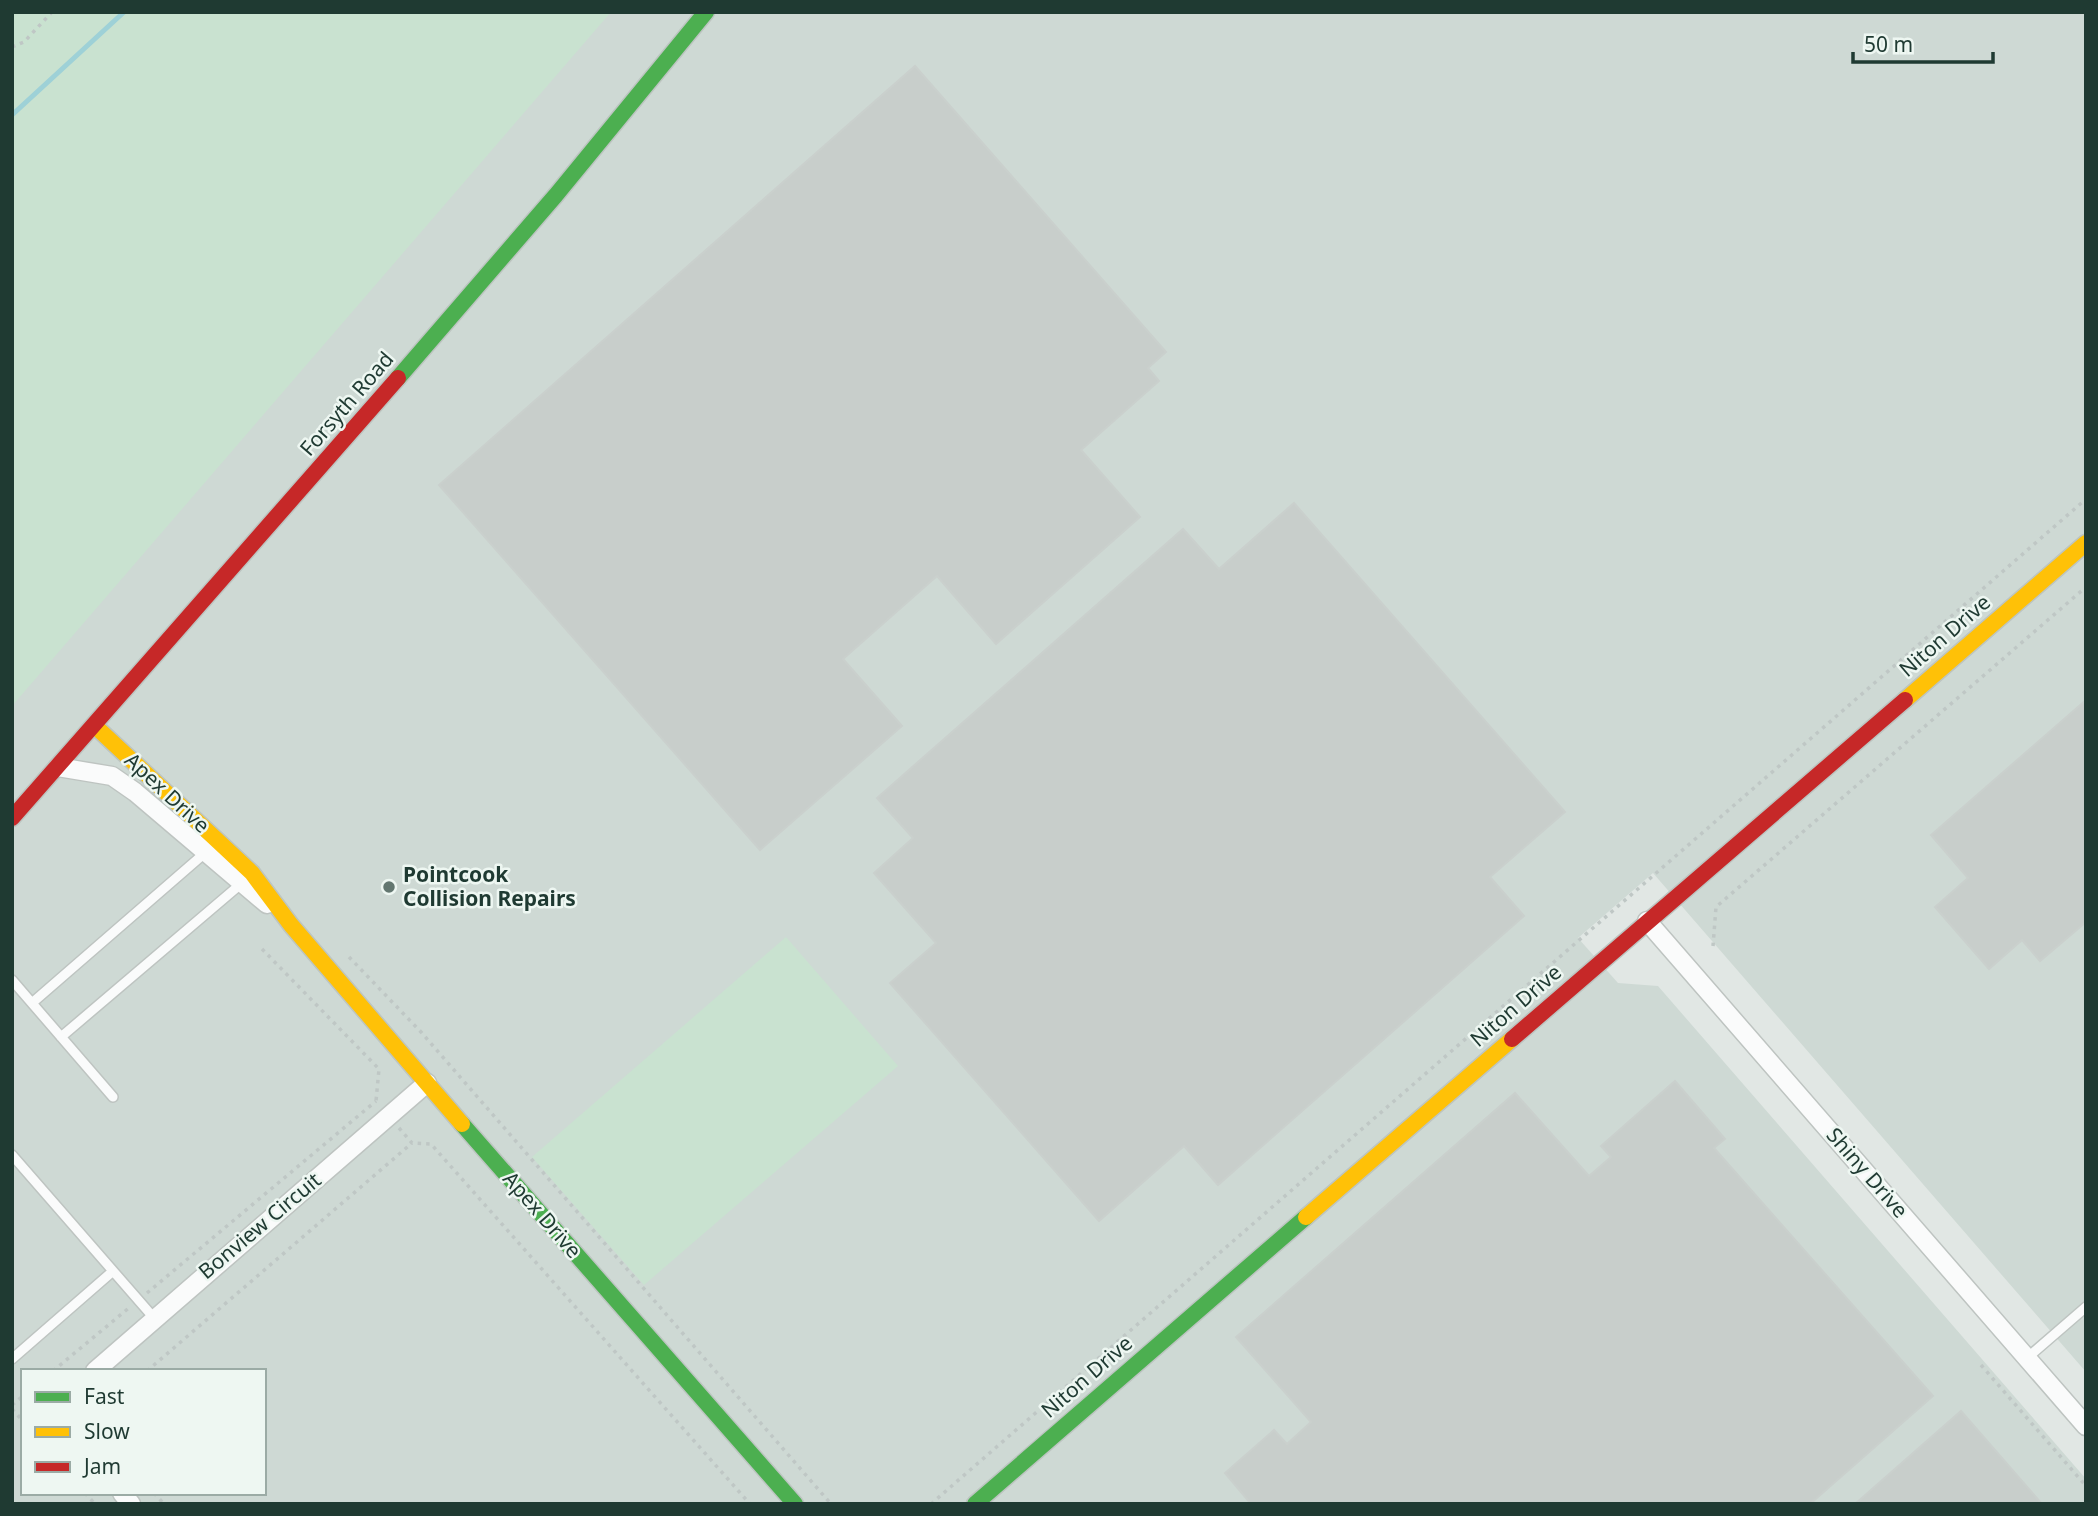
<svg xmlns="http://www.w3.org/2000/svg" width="2098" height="1516" viewBox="0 0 2098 1516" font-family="'Noto Sans',sans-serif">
	<rect width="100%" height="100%" fill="#e1e7e4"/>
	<path fill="#ced9d4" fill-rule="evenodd" d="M 98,12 L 2086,12 L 2086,1372 L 1653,873 L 1578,938 L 1618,983 L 1658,986 L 2086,1479 L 2086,1504 L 12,1504 L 12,86 ZM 23,1371 L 264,1371 L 264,1493 L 23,1493 Z"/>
	<path fill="#c9e2d0" d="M 12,12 L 611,12 L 12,706 Z
		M 786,937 L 898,1066 L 644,1285 L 532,1157 Z"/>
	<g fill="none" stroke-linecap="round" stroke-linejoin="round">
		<path stroke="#9ed1d7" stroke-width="5" d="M 12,115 L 124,12"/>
	</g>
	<path fill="#c8cecb" stroke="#cad0cd" stroke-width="2" d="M 915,66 L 1166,352 L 1148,368 L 1159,381 L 1081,450 L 1140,517 L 996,644 L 937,576 L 843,659 L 902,726 L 760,850 L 439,485 Z
		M 1294,503 L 1565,812 L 1490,877 L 1524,916 L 1218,1185 L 1184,1146 L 1099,1221 L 890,983 L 936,943 L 874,873 L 913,838 L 877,798 L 1183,529 L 1219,569 Z
		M 2086,700 L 2086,922 L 2040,961 L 2022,940 L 1989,969 L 1935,907 L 1968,878 L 1931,835 Z
		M 1675,1081 L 1725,1139 L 1714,1148 L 1933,1396 L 1810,1504 L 1251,1504 L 1225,1473 L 1274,1430 L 1287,1444 L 1311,1422 L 1236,1337 L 1515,1093 L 1589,1176 L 1611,1157 L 1601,1146 Z
		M 1961,1411 L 2042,1504 L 1855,1504 Z"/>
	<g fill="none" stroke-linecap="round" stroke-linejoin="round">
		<defs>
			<path id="lane" d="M 12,980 L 113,1097
				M 32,1003 L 206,852
				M 61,1037 L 242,883
				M 12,1155 L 154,1318
				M 2027,1358 L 2086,1307
				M 12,1359 L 113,1271"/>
			<path id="street" d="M 58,767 L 112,776 L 135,792 L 267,904
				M 1647,921 L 2086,1426
				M 95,1371 L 427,1083
				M 122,1493 L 131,1504"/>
			<path id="fast" d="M 398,378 L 556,195 L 706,12
				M 462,1124 L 795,1504
				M 975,1504 L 1306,1217"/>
			<path id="slow" d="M 1905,700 L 2086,543
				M 95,726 L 252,873 L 291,925 L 462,1124
				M 1306,1217 L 1512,1039"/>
			<path id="jam" d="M 12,818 L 398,378
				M 1512,1039 L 1905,700"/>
		</defs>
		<use href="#lane" stroke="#bec4c1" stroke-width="12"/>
		<use href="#street" stroke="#bec4c1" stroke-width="21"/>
		<use href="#fast" stroke="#bdc5c1" stroke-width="19"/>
		<use href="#slow" stroke="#bdc5c1" stroke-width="19"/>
		<use href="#jam" stroke="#bdc5c1" stroke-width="19"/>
		<path stroke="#bfc7c5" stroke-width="3.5" stroke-dasharray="3.5 5" stroke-linecap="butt" d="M 12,47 L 24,42 L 52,12
			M 1713,946 L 1716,907 L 2086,587
			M 262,949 L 379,1069 L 376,1101 L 378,1104
			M 349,957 L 421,1032 L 831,1504
			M 399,1128 L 412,1143 L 431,1144 L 750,1504
			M 147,1293 L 376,1101
			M 1981,1365 L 2086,1486
			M 53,1371 L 130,1307
			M 147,1371 L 412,1143
			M 12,1405 L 23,1396
			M 12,1409 L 23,1421
			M 85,1493 L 95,1504
			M 154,1493 L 164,1504
			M 931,1504 L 2086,499"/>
		<use href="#lane" stroke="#fafbfb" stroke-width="9"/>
		<use href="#street" stroke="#fafbfb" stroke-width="18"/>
		<use href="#fast" stroke="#4caf50" stroke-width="16"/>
		<use href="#slow" stroke="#ffc107" stroke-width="16"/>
		<use href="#jam" stroke="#c62828" stroke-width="16"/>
	</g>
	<circle fill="#637770" stroke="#eef7f2" stroke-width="2.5" cx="389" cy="887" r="7"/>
	<g text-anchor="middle" stroke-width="5" stroke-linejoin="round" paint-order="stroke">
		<g font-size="21" fill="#1f3a32" stroke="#eef7f2">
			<text transform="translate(347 404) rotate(-49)" y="7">Forsyth Road</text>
			<text transform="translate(1945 636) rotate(-41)" y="7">Niton Drive</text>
			<text transform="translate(167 793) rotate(43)" y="7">Apex Drive</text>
			<text transform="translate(1516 1006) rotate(-41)" y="7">Niton Drive</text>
			<text transform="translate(1867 1173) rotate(49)" y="7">Shiny Drive</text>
			<text transform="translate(542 1215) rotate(49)" y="7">Apex Drive</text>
			<text transform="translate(260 1226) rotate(-40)" y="7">Bonview Circuit</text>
			<text transform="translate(1087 1377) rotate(-41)" y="7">Niton Drive</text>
		</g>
		<g font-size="21" font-weight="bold" fill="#1f3a32" stroke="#eef7f2" text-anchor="start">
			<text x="403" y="882">Pointcook<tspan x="403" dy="24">Collision Repairs</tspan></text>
		</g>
	</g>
	<rect width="2098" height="1516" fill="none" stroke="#1f3a32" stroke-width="28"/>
	<rect x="21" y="1369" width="245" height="126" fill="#eef7f2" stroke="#9baba5" stroke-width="2"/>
	<rect x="35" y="1392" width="35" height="10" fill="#4caf50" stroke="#9baba5" stroke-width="2"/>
	<text x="84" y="1404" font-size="21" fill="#1f3a32">Fast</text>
	<rect x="35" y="1427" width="35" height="10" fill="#ffc107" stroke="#9baba5" stroke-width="2"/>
	<text x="84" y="1439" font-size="21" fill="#1f3a32">Slow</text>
	<rect x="35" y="1462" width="35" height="10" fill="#c62828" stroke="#9baba5" stroke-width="2"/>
	<text x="84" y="1474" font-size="21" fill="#1f3a32">Jam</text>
	<path d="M1853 52v10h140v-10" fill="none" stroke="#1f3a32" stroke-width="3.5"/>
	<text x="1864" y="52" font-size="21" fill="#1f3a32" stroke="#eef7f2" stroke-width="5" paint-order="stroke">50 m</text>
</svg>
